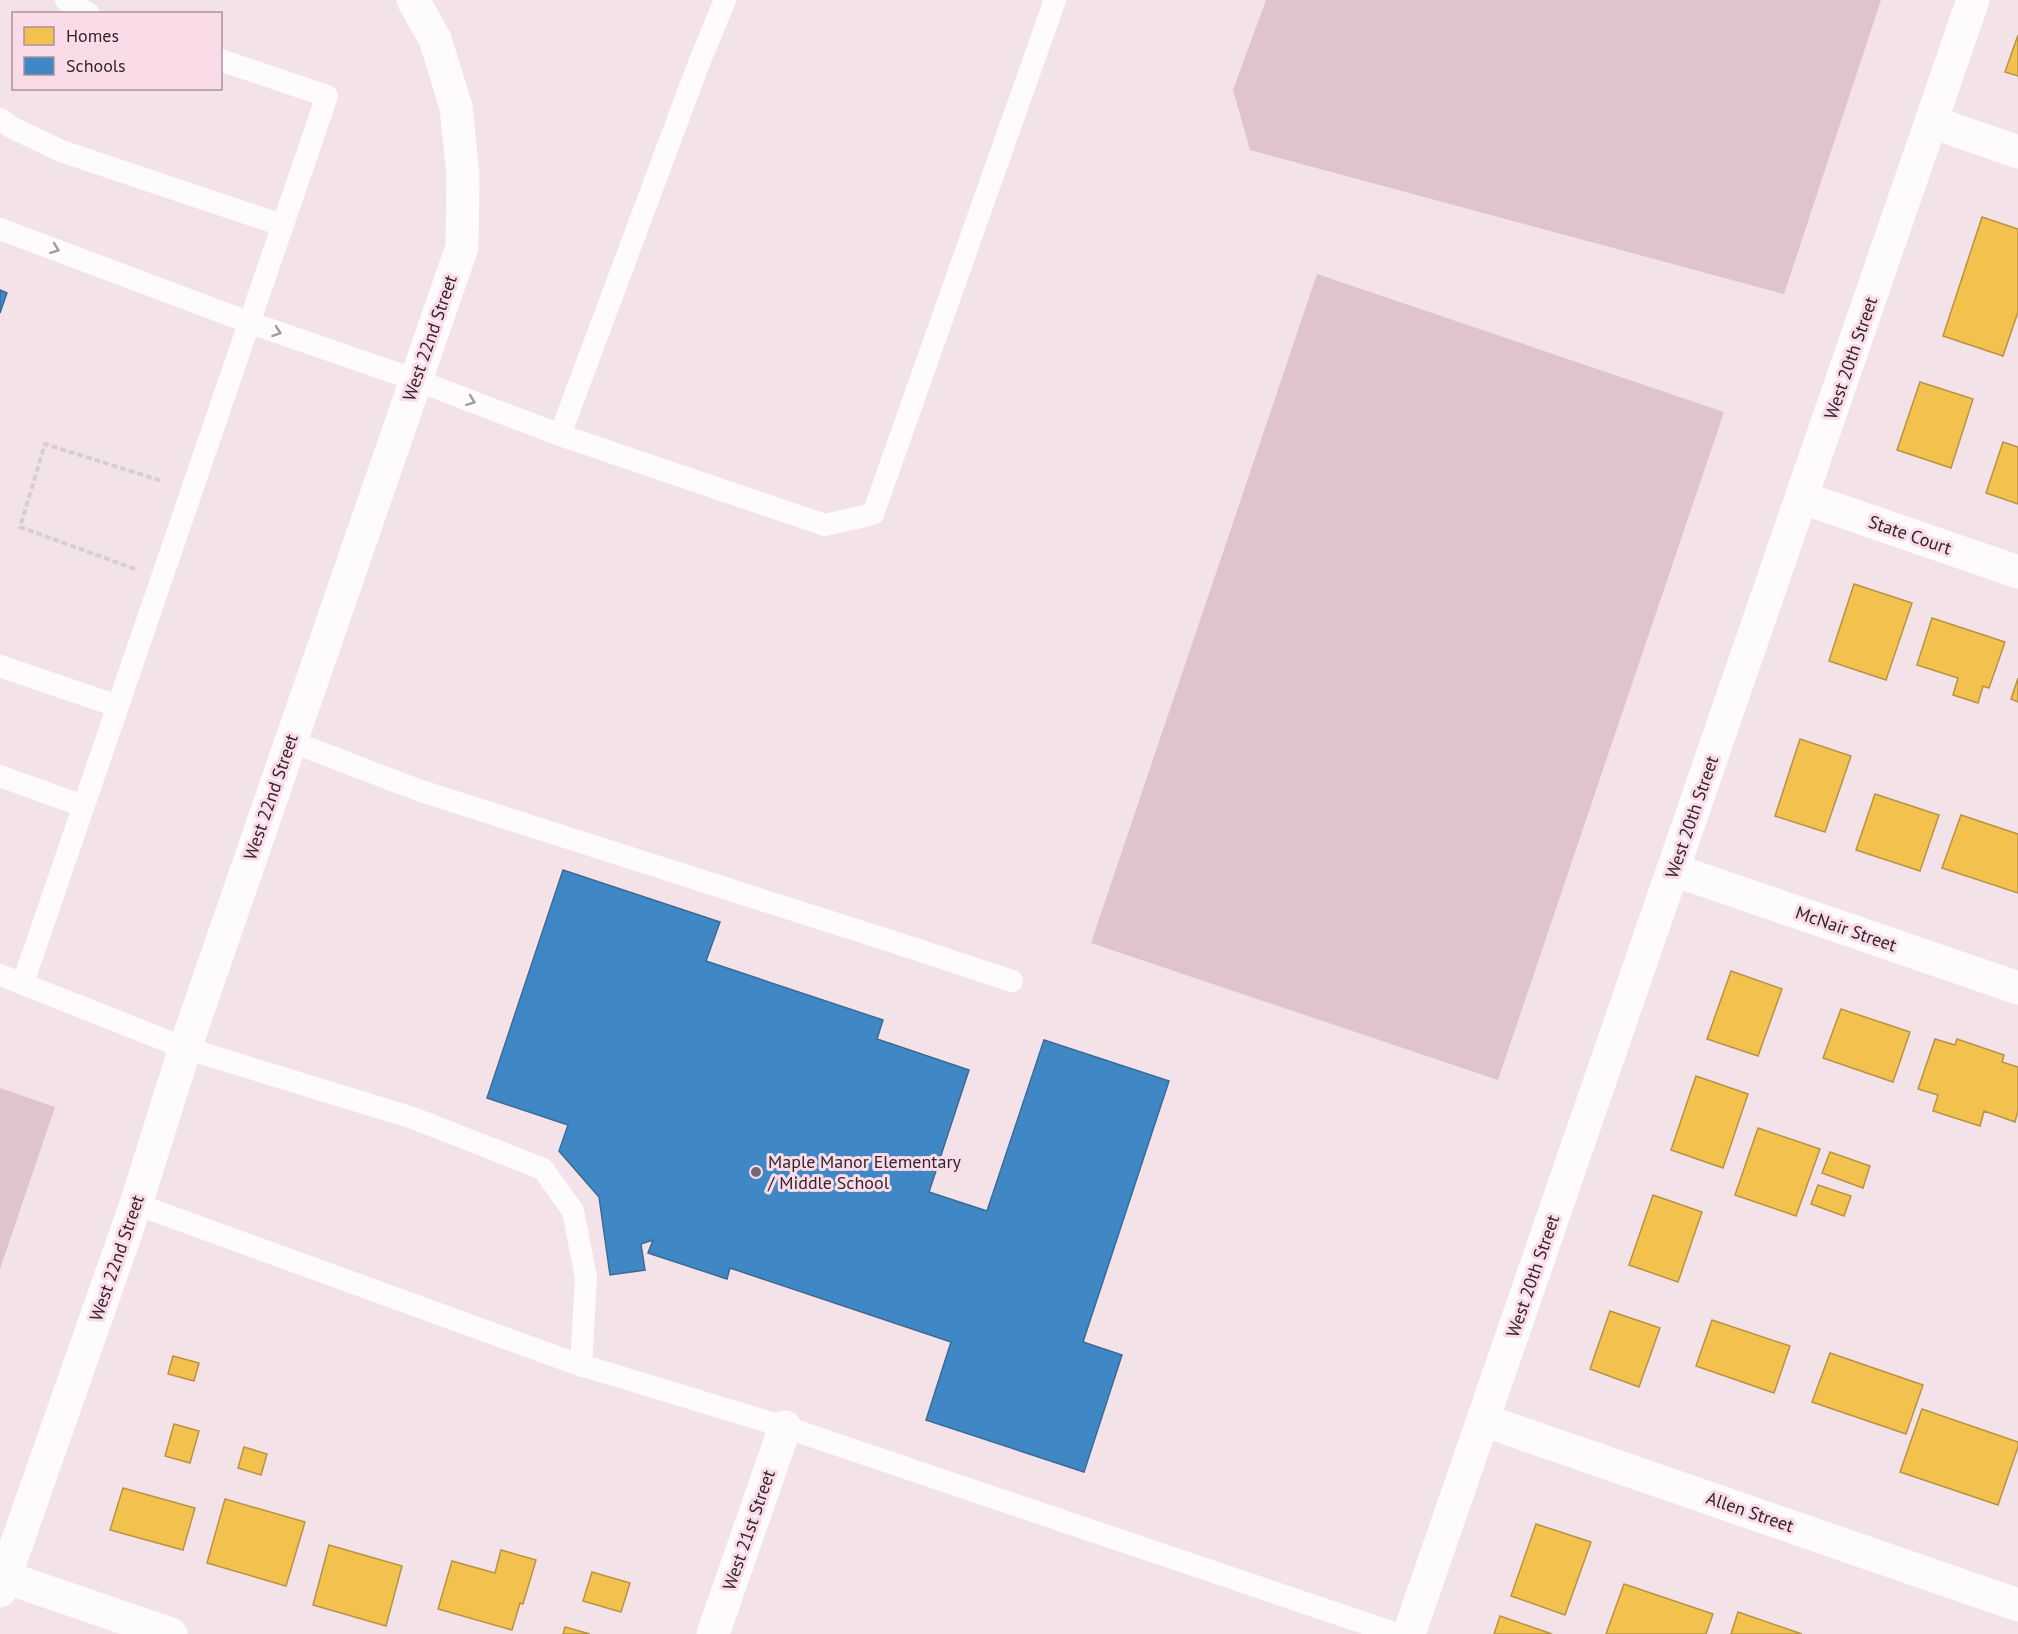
<svg xmlns="http://www.w3.org/2000/svg" width="2018" height="1634" viewBox="0 0 2018 1634" font-family="'PT Sans',sans-serif">
	<rect width="100%" height="100%" fill="#f3e3e9"/>
	<path fill="#dfc3ce" d="M 1266,0 L 1881,0 L 1784,294 L 1250,150 L 1233,90 Z
		M 1317,274 L 1724,412 L 1498,1080 L 1091,943 Z
		M 0,1088 L 55,1107 L 0,1269 Z"/>
	<path fill="#f2c14e" stroke="#b99244" stroke-width="1.5" d="M 2018,35 L 2018,76 L 2005,72 Z
		M 1982,217 L 2018,229 L 2018,312 L 2003,356 L 1943,336 Z
		M 1920,382 L 1973,399 L 1951,468 L 1897,450 Z
		M 2003,442 L 2018,447 L 2018,504 L 1986,493 Z
		M 1854,584 L 1912,603 L 1886,680 L 1829,661 Z
		M 1932,618 L 2005,642 L 1989,688 L 1983,686 L 1978,703 L 1953,695 L 1958,678 L 1917,665 Z
		M 2018,678 L 2018,702 L 2011,699 Z
		M 1800,739 L 1851,756 L 1825,832 L 1775,816 Z
		M 1875,794 L 1939,815 L 1920,871 L 1856,850 Z
		M 1961,815 L 2018,834 L 2018,893 L 1942,868 Z
		M 1731,971 L 1782,989 L 1758,1056 L 1707,1039 Z
		M 1841,1009 L 1910,1032 L 1893,1082 L 1823,1058 Z
		M 1935,1039 L 1955,1045 L 1957,1039 L 2004,1055 L 2002,1062 L 2018,1067 L 2018,1111 L 2015,1122 L 1984,1111 L 1980,1126 L 1933,1111 L 1938,1095 L 1918,1089 Z
		M 1696,1076 L 1748,1094 L 1723,1168 L 1671,1150 Z
		M 1758,1128 L 1820,1149 L 1796,1216 L 1735,1195 Z
		M 1830,1152 L 1870,1166 L 1863,1188 L 1822,1173 Z
		M 1818,1185 L 1851,1196 L 1844,1216 L 1811,1204 Z
		M 1653,1195 L 1702,1212 L 1678,1282 L 1629,1265 Z
		M 1610,1311 L 1660,1328 L 1639,1387 L 1590,1369 Z
		M 1712,1320 L 1790,1346 L 1774,1393 L 1696,1366 Z
		M 1830,1353 L 1923,1385 L 1906,1434 L 1812,1402 Z
		M 173,1356 L 199,1363 L 194,1381 L 168,1374 Z
		M 1922,1409 L 2018,1442 L 2018,1447 L 1998,1505 L 1900,1472 Z
		M 174,1424 L 199,1431 L 190,1463 L 165,1456 Z
		M 244,1447 L 267,1454 L 261,1475 L 238,1468 Z
		M 123,1488 L 195,1508 L 183,1550 L 110,1530 Z
		M 225,1499 L 305,1522 L 286,1586 L 207,1563 Z
		M 1536,1524 L 1591,1542 L 1565,1615 L 1511,1596 Z
		M 329,1545 L 402,1566 L 386,1626 L 313,1605 Z
		M 501,1550 L 536,1560 L 523,1604 L 520,1603 L 512,1630 L 438,1609 L 452,1561 L 495,1573 Z
		M 592,1572 L 630,1583 L 621,1612 L 583,1601 Z
		M 1624,1584 L 1713,1614 L 1706,1634 L 1606,1634 Z
		M 1738,1612 L 1802,1634 L 1731,1634 Z
		M 1500,1616 L 1552,1634 L 1494,1634 Z
		M 565,1627 L 590,1634 L 563,1634 Z"/>
	<path fill="#3f88c5" stroke="#3b6a97" stroke-width="1.5" d="M 0,290 L 7,293 L 0,313 Z
		M 563,870 L 720,922 L 706,961 L 883,1020 L 877,1039 L 969,1070 L 929,1192 L 987,1211 L 1044,1040 L 1169,1081 L 1083,1342 L 1122,1355 L 1084,1472 L 926,1420 L 951,1342 L 730,1268 L 727,1279 L 648,1253 L 653,1240 L 641,1244 L 645,1270 L 610,1275 L 599,1197 L 559,1151 L 568,1125 L 487,1098 Z"/>
	<g fill="none" stroke-linecap="round" stroke-linejoin="round">
		<path stroke="#d4cfd1" stroke-width="4" stroke-dasharray="6 3" stroke-linecap="butt" d="M 135,569 L 20,527 L 45,444 L 162,481"/>
		<path stroke="#fdfbfc" stroke-width="22" d="M 66,0 L 89,14
			M 0,119 L 11,127 L 61,151 L 282,225
			M 0,229 L 248,322 L 416,380 L 560,435 L 825,525 L 873,514 L 1055,0
			M 560,435 L 699,63 L 725,0
			M 0,666 L 117,706
			M 290,741 L 418,790 L 903,945 L 1012,981
			M 0,776 L 83,806
			M 0,975 L 185,1048 L 413,1118 L 543,1169 L 573,1211 L 586,1277 L 581,1366
			M 23,983 L 327,96 L 220,60
			M 136,1204 L 571,1362 L 785,1427 L 1397,1634"/>
		<path stroke="#fdfbfc" stroke-width="33" d="M 1932,122 L 2018,152
			M 1803,498 L 2018,572
			M 1674,870 L 2018,988
			M 1483,1420 L 2018,1605
			M 5,1577 L 171,1634
			M 713,1634 L 785,1427
			M 1409,1634 L 1973,0"/>
		<path stroke="#fdfbfc" stroke-width="33" d="M 0,1591 L 136,1204 L 185,1048 L 462,247 L 463,175 L 456,107 L 435,39 L 413,0"/>
	</g>
	<defs><path id="oneway-chevron" d="M-2-3.5L2.5 0L-2 3.5" fill="none" stroke-width="1.6" stroke-linecap="round" stroke-linejoin="round" transform="scale(1.5)"/></defs>
	<g stroke="#a29b9e">
		<use href="#oneway-chevron" transform="translate(55 249) rotate(21)"/>
		<use href="#oneway-chevron" transform="translate(277 332) rotate(19)"/>
		<use href="#oneway-chevron" transform="translate(471 401) rotate(21)"/>
	</g>
	<circle fill="#76686e" stroke="#fadce8" stroke-width="2" cx="756" cy="1172" r="6"/>
	<g text-anchor="middle" stroke-width="6" stroke-linejoin="round" paint-order="stroke">
		<g font-size="18" fill="#33252b" stroke="#fadce8">
			<text transform="translate(430 338) rotate(-71)" y="6">West 22nd Street</text>
			<text transform="translate(1851 358) rotate(-71)" y="6">West 20th Street</text>
			<text transform="translate(1910 535) rotate(19)" y="6">State Court</text>
			<text transform="translate(271 797) rotate(-71)" y="6">West 22nd Street</text>
			<text transform="translate(1692 817) rotate(-71)" y="6">West 20th Street</text>
			<text transform="translate(1846 929) rotate(19)" y="6">McNair Street</text>
			<text transform="translate(117 1258) rotate(-71)" y="6">West 22nd Street</text>
			<text transform="translate(1533 1276) rotate(-71)" y="6">West 20th Street</text>
			<text transform="translate(1750 1512) rotate(19)" y="6">Allen Street</text>
			<text transform="translate(749 1530) rotate(-71)" y="6">West 21st Street</text>
		</g>
		<g font-size="18" fill="#33252b" stroke="#fadce8" text-anchor="start">
			<text x="768" y="1168">Maple Manor Elementary<tspan x="768" dy="21">/ Middle School</tspan></text>
		</g>
	</g>
	<rect x="12" y="12" width="210" height="78" fill="#fadce8" stroke="#aa939c" stroke-width="1.5"/>
	<rect x="24" y="27" width="30" height="18" fill="#f2c14e" stroke="#aa939c" stroke-width="1.5"/>
	<text x="66" y="42" font-size="18" fill="#33252b">Homes</text>
	<rect x="24" y="57" width="30" height="18" fill="#3f88c5" stroke="#aa939c" stroke-width="1.5"/>
	<text x="66" y="72" font-size="18" fill="#33252b">Schools</text>
</svg>
